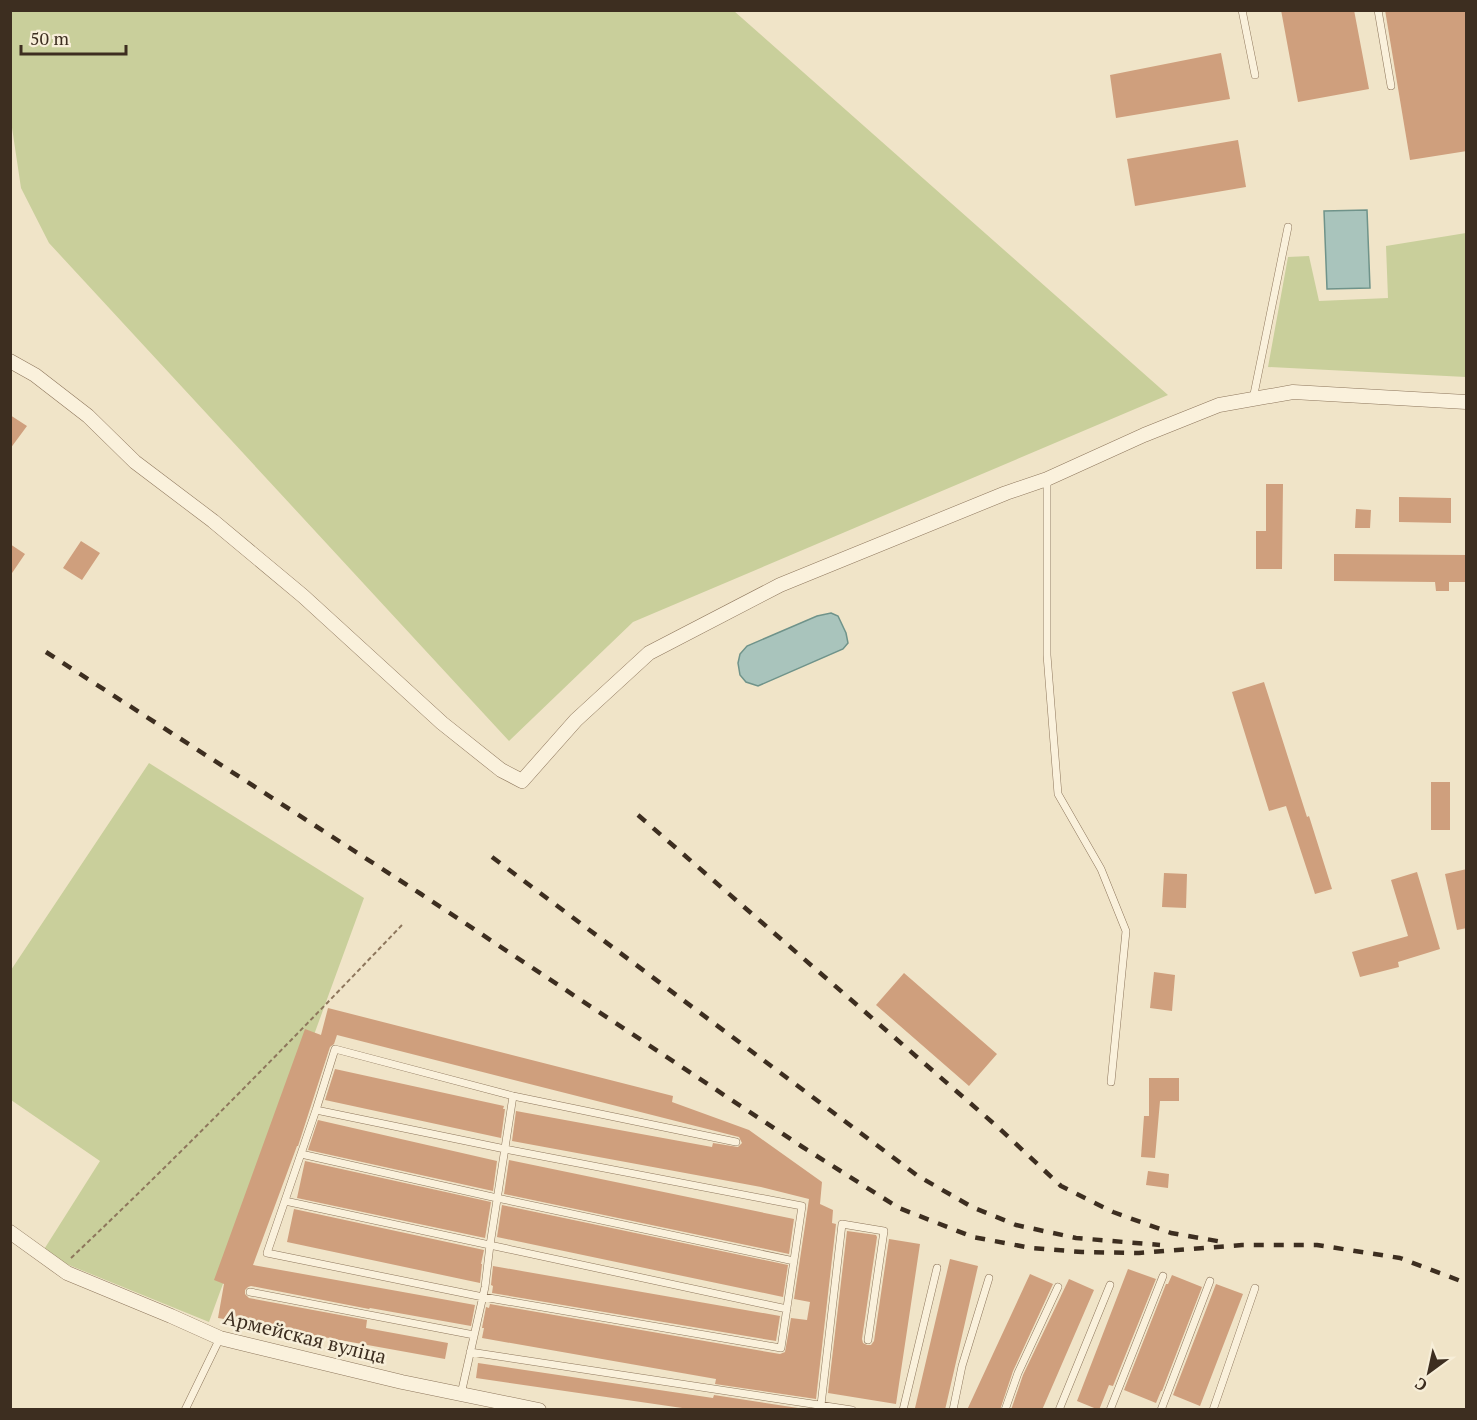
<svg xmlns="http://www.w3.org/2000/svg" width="1477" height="1420" viewBox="0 0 1477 1420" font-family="'PT Serif',serif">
	<rect width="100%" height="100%" fill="#f0e4c8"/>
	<path fill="#c9cf9b" d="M 10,11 L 734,11 L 1168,395 L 633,622 L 509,741 L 49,243 L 21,188 L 11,121 Z
		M 1466,233 L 1466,377 L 1268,367 L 1288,257 L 1309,256 L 1319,301 L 1388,298 L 1386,246 Z
		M 149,763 L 364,898 L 209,1322 L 59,1261 L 43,1251 L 100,1161 L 11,1100 L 11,970 Z"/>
	<path fill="#a9c4bc" stroke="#6f938a" stroke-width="1.5" d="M 1367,210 L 1370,288 L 1327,289 L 1324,211 Z
		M 831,613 L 838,616 L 846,633 L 848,643 L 843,649 L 758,686 L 746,682 L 740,675 L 738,663 L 740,654 L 747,646 L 817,616 Z"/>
	<path fill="#cf9f7d" d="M 1281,10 L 1354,10 L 1369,89 L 1298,102 Z
		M 1385,10 L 1467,10 L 1467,151 L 1410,160 Z
		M 1221,53 L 1230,99 L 1116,118 L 1110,75 Z
		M 1238,140 L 1246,187 L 1135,206 L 1127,159 Z
		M 10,415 L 27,426 L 10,449 Z
		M 1266,484 L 1283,484 L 1282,569 L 1256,569 L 1256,531 L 1266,531 Z
		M 1399,497 L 1451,498 L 1451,523 L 1399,522 Z
		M 1356,509 L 1371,510 L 1370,528 L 1355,528 Z
		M 81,541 L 100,553 L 82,580 L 63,568 Z
		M 10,544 L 25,554 L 10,576 Z
		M 1334,554 L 1467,555 L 1467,582 L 1449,582 L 1449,591 L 1436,591 L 1435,582 L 1334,581 Z
		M 1264,682 L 1307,817 L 1309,816 L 1332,889 L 1315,894 L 1286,806 L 1269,811 L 1232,692 Z
		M 1431,782 L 1450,782 L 1450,830 L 1431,830 Z
		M 1467,869 L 1467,928 L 1457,930 L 1445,874 Z
		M 1417,872 L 1440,949 L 1398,962 L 1399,967 L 1360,977 L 1352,952 L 1408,936 L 1391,880 Z
		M 1164,873 L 1187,874 L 1186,908 L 1162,907 Z
		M 1154,972 L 1175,975 L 1172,1011 L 1150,1008 Z
		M 904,973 L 997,1054 L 969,1086 L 876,1005 Z
		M 328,1008 L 673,1096 L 672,1102 L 749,1130 L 822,1182 L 820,1204 L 833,1210 L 832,1223 L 836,1224 L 816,1399 L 715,1384 L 716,1379 L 482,1338 L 484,1328 L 482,1328 L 486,1307 L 489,1308 L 490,1304 L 780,1354 L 785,1352 L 791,1318 L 807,1320 L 810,1302 L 794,1299 L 809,1199 L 761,1187 L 512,1141 L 516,1111 L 712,1147 L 713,1143 L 738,1147 L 742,1143 L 739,1137 L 337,1035 L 334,1044 L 330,1047 L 298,1146 L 297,1146 L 253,1265 L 475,1305 L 471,1326 L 370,1308 L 369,1309 L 251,1286 L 248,1287 L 245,1290 L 245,1294 L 249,1298 L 367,1320 L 366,1328 L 448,1343 L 445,1359 L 218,1318 L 224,1284 L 214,1280 L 305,1029 L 321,1035 Z
		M 335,1069 L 504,1106 L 503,1109 L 505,1109 L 501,1138 L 325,1100 Z
		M 1149,1078 L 1179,1078 L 1179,1101 L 1160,1101 L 1155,1158 L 1141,1157 L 1144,1116 L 1149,1116 Z
		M 318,1120 L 497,1161 L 493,1191 L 308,1150 Z
		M 509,1160 L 794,1219 L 789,1254 L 504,1194 Z
		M 305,1161 L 491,1202 L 485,1238 L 297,1198 Z
		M 1148,1171 L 1169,1174 L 1168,1188 L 1146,1185 Z
		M 502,1205 L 788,1265 L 783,1297 L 497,1237 Z
		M 294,1209 L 484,1250 L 481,1264 L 482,1264 L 480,1283 L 287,1242 Z
		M 847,1231 L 876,1235 L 877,1237 L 862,1339 L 863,1343 L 867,1345 L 871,1345 L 874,1341 L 889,1239 L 920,1244 L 896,1404 L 828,1393 Z
		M 950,1259 L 978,1266 L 945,1410 L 918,1410 L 918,1408 L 915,1408 Z
		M 493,1266 L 780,1316 L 776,1341 L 492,1293 L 493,1286 L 491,1285 Z
		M 1128,1269 L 1156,1279 L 1113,1386 L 1109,1385 L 1099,1410 L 1077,1401 Z
		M 1030,1274 L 1053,1284 L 1013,1371 L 1000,1410 L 967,1410 Z
		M 1172,1275 L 1202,1287 L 1162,1391 L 1161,1391 L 1156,1403 L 1124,1390 L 1166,1284 L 1168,1284 Z
		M 1069,1279 L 1094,1290 L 1042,1410 L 1011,1410 L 1023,1375 Z
		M 1216,1284 L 1243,1294 L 1200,1406 L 1173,1395 Z
		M 478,1363 L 713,1398 L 714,1395 L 811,1410 L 696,1410 L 476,1378 Z"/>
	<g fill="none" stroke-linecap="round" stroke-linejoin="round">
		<defs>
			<path id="lane" d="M 1242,10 L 1255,75
				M 1378,10 L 1391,86
				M 1253,399 L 1288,227
				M 1047,479 L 1047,655 L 1058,794 L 1101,869 L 1126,931 L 1111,1082
				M 316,1110 L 505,1149 L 802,1206 L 781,1348 L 483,1297 L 267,1253 L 316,1110 L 335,1049 L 513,1096 L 736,1142
				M 301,1154 L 497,1198 L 794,1261
				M 285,1201 L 787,1309
				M 250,1292 L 474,1335
				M 470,1352 L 852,1410
				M 461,1394 L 485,1287 L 490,1245 L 513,1096
				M 821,1405 L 842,1224 L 884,1231 L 868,1340
				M 185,1410 L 220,1338
				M 903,1410 L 937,1268
				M 953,1410 L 962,1366 L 989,1278
				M 1005,1410 L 1018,1373 L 1058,1287
				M 1059,1410 L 1110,1285
				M 1110,1410 L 1163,1276
				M 1161,1410 L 1210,1281
				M 1213,1410 L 1255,1288"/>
			<path id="street" d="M 10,361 L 35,375 L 88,416 L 135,462 L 213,521 L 303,596 L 442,723 L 501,770 L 522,781 L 576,720 L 649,653 L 780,585 L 1006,493 L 1047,479 L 1144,435 L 1219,405 L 1293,392 L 1466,402
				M 10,1232 L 67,1273 L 171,1316 L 220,1338 L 402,1382 L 539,1410"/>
		</defs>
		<use href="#lane" stroke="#8d765c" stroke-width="8"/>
		<use href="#street" stroke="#8d765c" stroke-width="15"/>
		<path stroke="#8d765c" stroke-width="2" stroke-dasharray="4.5 3" stroke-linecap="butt" d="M 71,1258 C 185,1150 294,1038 402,925"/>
		<use href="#lane" stroke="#faf1dc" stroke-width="7"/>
		<use href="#street" stroke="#faf1dc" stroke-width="14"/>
		<path stroke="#3d2e20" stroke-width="4.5" stroke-dasharray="10 10" stroke-linecap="butt" d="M 46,652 L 421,894 L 801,1146 L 899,1208 L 973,1237 L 1031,1248 L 1082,1252 L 1139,1253 L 1242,1245 L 1317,1245 L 1400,1258 L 1466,1283
			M 638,815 L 1000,1129 L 1061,1186 L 1113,1212 L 1171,1233 L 1223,1242
			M 492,857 L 918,1176 L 972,1207 L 1016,1225 L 1076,1238 L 1160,1245"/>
	</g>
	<g text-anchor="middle" stroke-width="5" stroke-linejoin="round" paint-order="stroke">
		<g font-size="20" fill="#3d2e20" stroke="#f7eed8">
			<text transform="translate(305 1337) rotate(14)" y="7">Армейская вуліца</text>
		</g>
	</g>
	<rect width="1477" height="1420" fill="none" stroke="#3d2e20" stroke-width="24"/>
	<g transform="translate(1429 1372) rotate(213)" stroke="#f7eed8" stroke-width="4.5" paint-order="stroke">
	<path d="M0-4.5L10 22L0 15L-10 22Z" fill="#3d2e20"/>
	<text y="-9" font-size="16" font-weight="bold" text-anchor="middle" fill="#3d2e20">С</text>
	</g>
	<path d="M21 45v9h105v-9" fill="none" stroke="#3d2e20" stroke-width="3"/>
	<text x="30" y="45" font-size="18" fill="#3d2e20" stroke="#f7eed8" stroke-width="4.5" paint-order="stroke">50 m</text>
</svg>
